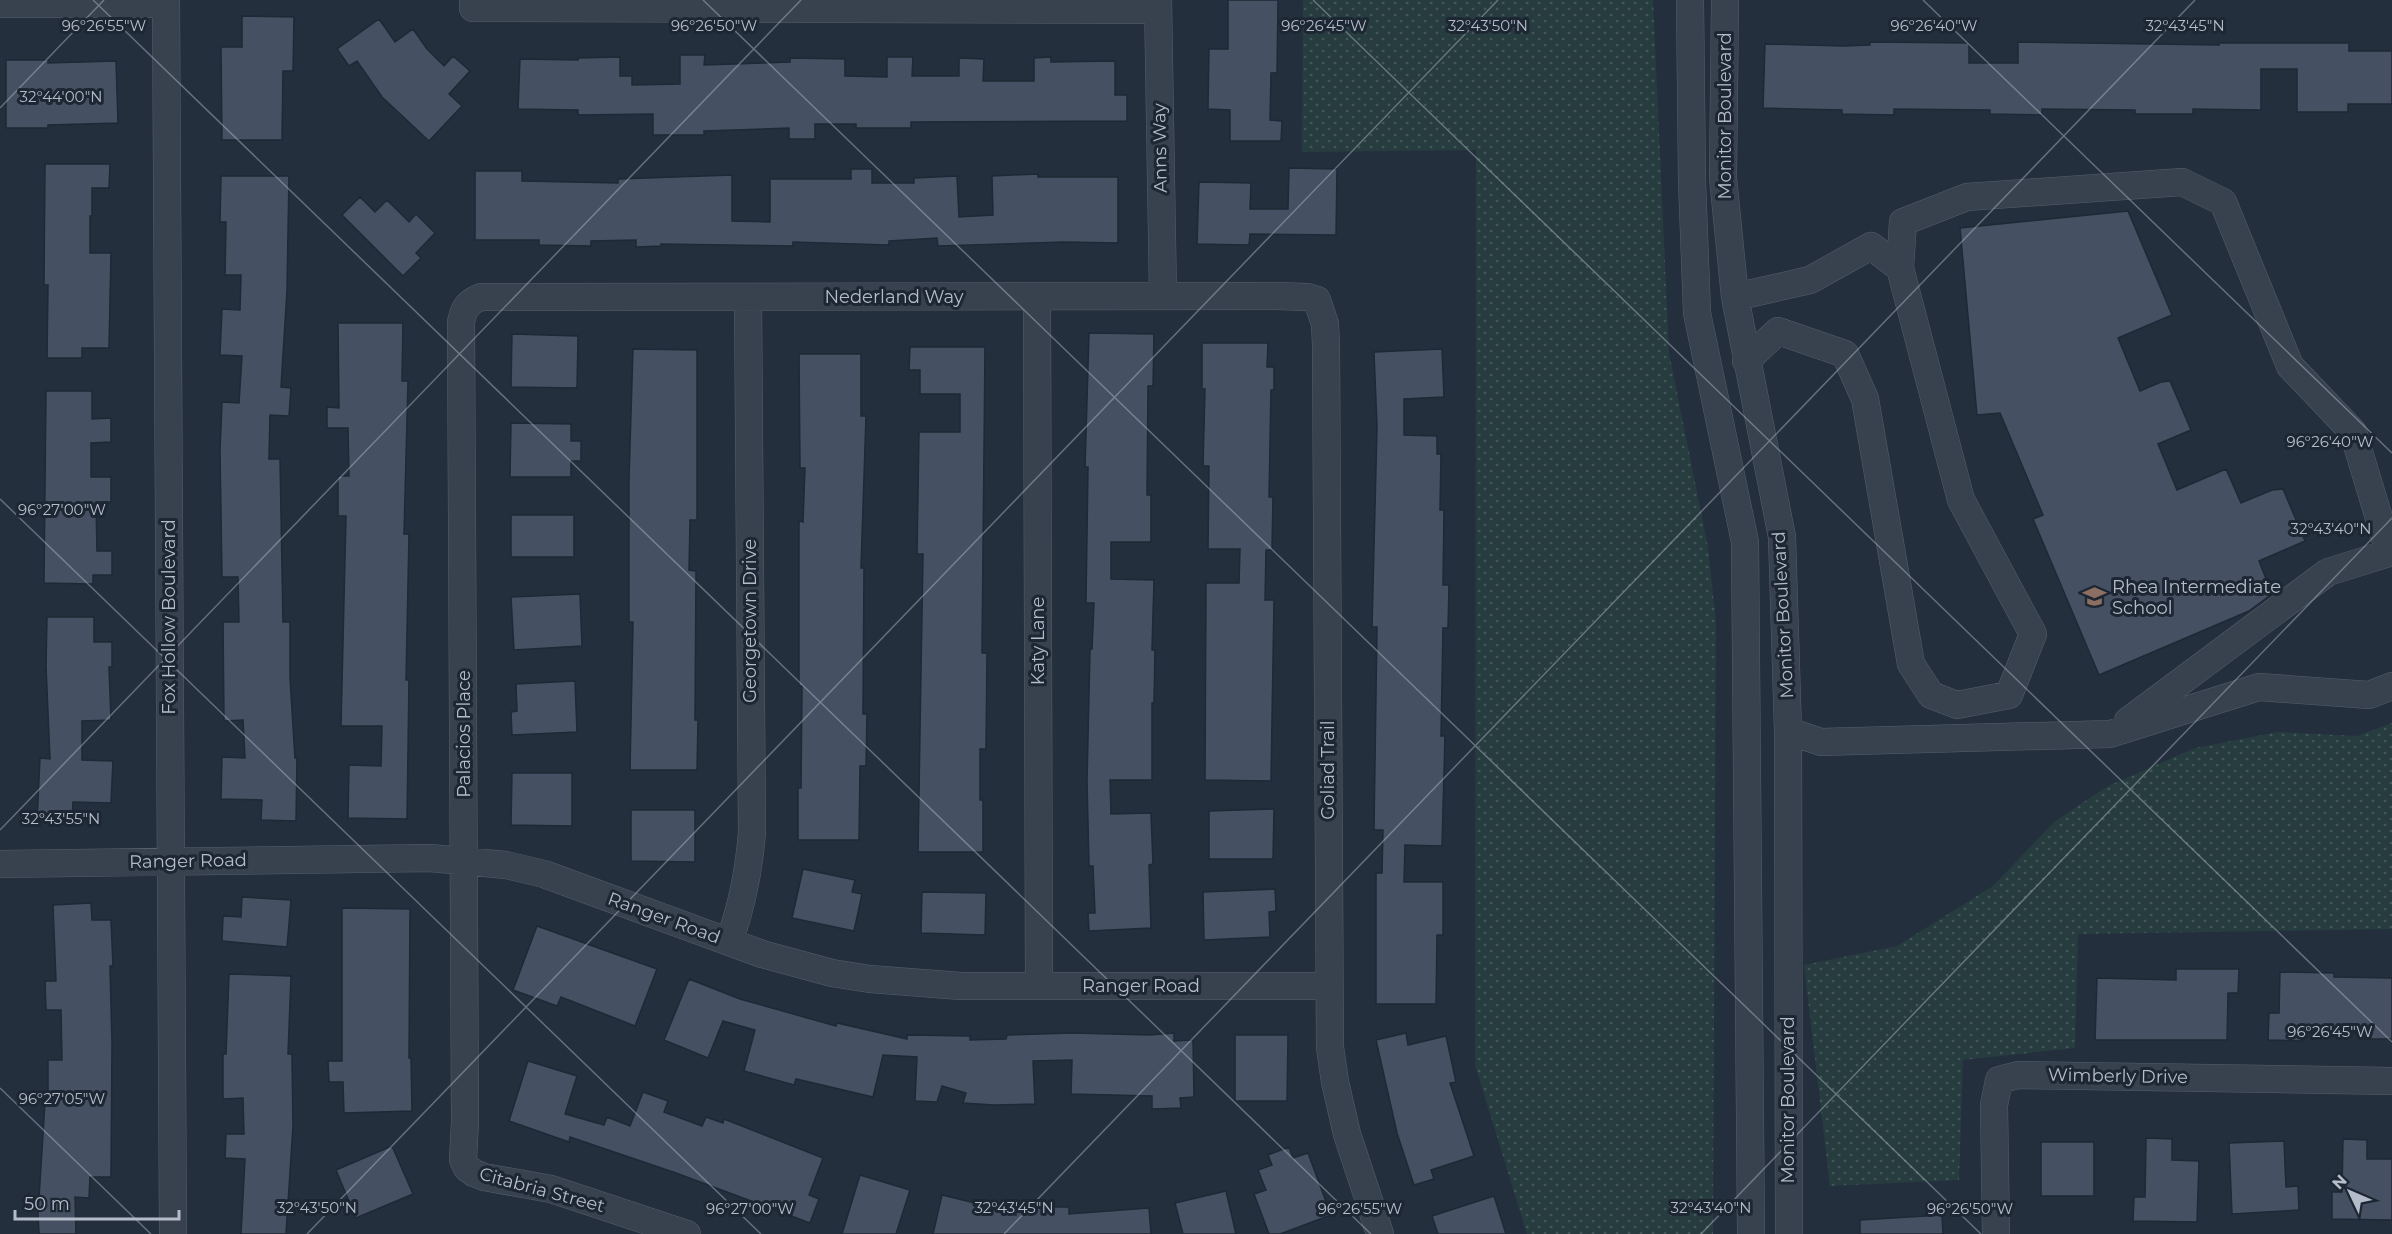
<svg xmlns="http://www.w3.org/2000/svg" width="2392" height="1234" viewBox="0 0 2392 1234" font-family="Montserrat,sans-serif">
	<defs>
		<pattern id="grass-dots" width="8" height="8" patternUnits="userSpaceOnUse" patternTransform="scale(1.5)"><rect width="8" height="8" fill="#263c3f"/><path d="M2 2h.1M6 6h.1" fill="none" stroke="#435659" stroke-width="1.8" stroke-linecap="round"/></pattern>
	</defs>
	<rect width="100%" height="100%" fill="#242f3e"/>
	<path fill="url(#grass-dots)" d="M 1303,0 L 1653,0 L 1669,353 L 1708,547 L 1716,623 L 1713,1234 L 1527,1234 L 1475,1065 L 1476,150 L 1302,152 Z
		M 2392,723 L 2392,929 L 2078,934 L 2075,1048 L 1963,1060 L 1959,1180 L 1830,1186 L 1804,965 L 1897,946 L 1993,886 L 2055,821 L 2108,786 L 2195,748 L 2278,732 L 2357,736 Z"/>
	<path fill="#455162" stroke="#1f2835" stroke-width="1.5" d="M 1228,0 L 1278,0 L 1277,73 L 1271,73 L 1270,120 L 1282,121 L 1281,141 L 1230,141 L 1230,110 L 1208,109 L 1209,49 L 1228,49 Z
		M 242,16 L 294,17 L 293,71 L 283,71 L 282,140 L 222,140 L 221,47 L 242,47 Z
		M 379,19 L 395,42 L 413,29 L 427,49 L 444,66 L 453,56 L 470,71 L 449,94 L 462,106 L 429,141 L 382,97 L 357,61 L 349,66 L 337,49 Z
		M 1870,42 L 1969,43 L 1969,63 L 2018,63 L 2018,42 L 2219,45 L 2219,43 L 2349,43 L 2349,51 L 2392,51 L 2392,104 L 2348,104 L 2348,112 L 2297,112 L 2297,69 L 2261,69 L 2261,110 L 2193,109 L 2193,114 L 2135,114 L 2135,110 L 2042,109 L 2042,115 L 1990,114 L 1990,110 L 1894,109 L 1894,115 L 1842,114 L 1842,110 L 1763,108 L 1765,44 L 1843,46 L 1870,45 Z
		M 680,55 L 705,55 L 704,65 L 790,62 L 790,58 L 845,59 L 845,76 L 887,77 L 887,57 L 913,57 L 912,76 L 959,76 L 959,58 L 984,59 L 983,81 L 1034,81 L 1034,58 L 1051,57 L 1051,62 L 1115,61 L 1115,95 L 1127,95 L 1127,121 L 911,122 L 911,128 L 856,128 L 856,124 L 815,124 L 815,139 L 789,139 L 789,128 L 704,131 L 704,135 L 653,135 L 653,114 L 578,115 L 578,110 L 518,109 L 520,59 L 578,60 L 578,58 L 620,57 L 620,76 L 632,76 L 632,85 L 680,84 Z
		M 6,60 L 49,60 L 48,63 L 116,61 L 118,123 L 48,125 L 48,128 L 6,128 Z
		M 45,164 L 110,164 L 109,188 L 92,188 L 92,216 L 90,216 L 90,253 L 111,253 L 109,348 L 82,348 L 82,358 L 47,358 L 48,285 L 44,285 Z
		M 1289,168 L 1337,169 L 1336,235 L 1250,234 L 1249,245 L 1197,244 L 1199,182 L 1251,183 L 1250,209 L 1288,209 Z
		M 851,169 L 872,169 L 872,183 L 914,183 L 914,178 L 957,176 L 959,217 L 993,215 L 992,176 L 1038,174 L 1038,177 L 1118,177 L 1118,243 L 1064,242 L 938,246 L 937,238 L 889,241 L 889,245 L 793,242 L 793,246 L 661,244 L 661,246 L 636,247 L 636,240 L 591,241 L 591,246 L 539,245 L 539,240 L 475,240 L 475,171 L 522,171 L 522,181 L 618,183 L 618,179 L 732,175 L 732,221 L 770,222 L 770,179 L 851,179 Z
		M 221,176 L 289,176 L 287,291 L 281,387 L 291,388 L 289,416 L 270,415 L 269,459 L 280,459 L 283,622 L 290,622 L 290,678 L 295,758 L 297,758 L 296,821 L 261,820 L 262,800 L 221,799 L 222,757 L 245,758 L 243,720 L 224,721 L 223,622 L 239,622 L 238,577 L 222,577 L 220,450 L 222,402 L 239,403 L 242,356 L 220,355 L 222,309 L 240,310 L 241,275 L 225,275 L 226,222 L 220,222 Z
		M 360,197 L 375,212 L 387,200 L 409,222 L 416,214 L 435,233 L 416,253 L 421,258 L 403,276 L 342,215 Z
		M 2128,211 L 2172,315 L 2118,338 L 2140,391 L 2161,382 L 2170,381 L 2191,430 L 2158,444 L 2177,490 L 2226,469 L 2241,503 L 2272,490 L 2283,489 L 2305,541 L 2259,561 L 2272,594 L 2249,611 L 2099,675 L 2033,519 L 2043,515 L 2000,413 L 1977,415 L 1960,228 Z
		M 338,323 L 403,323 L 402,381 L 408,381 L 404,534 L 409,534 L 406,680 L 409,680 L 407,819 L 348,818 L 349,765 L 381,766 L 382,726 L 341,726 L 346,516 L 338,516 L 338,476 L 349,476 L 348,428 L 327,428 L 327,407 L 339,408 Z
		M 1089,333 L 1154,334 L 1153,386 L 1148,386 L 1147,495 L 1151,495 L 1151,542 L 1111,542 L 1111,579 L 1154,580 L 1152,650 L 1155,650 L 1154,703 L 1152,703 L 1152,780 L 1110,780 L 1111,814 L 1151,813 L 1153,864 L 1149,865 L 1151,928 L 1089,931 L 1088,913 L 1095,913 L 1093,866 L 1089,866 L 1087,781 L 1090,649 L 1092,649 L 1094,603 L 1086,603 L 1088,467 L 1085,467 Z
		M 512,334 L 578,336 L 577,388 L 511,387 Z
		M 1202,343 L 1268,343 L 1267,367 L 1274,367 L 1274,390 L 1271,390 L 1269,497 L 1273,497 L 1272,550 L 1266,550 L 1265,600 L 1274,600 L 1271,781 L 1205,780 L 1206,583 L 1239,583 L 1240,549 L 1208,549 L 1209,466 L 1203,466 L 1205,389 L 1202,389 Z
		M 910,347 L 985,347 L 982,653 L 987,653 L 986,749 L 980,749 L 980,800 L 983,800 L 983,852 L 918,852 L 923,554 L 917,554 L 919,432 L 960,432 L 960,394 L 920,394 L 920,370 L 909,370 Z
		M 633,349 L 697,350 L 697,520 L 690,520 L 689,570 L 696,571 L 695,720 L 698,720 L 697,770 L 630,770 L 633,622 L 629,622 L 629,478 Z
		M 1442,349 L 1444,397 L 1404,399 L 1404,435 L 1437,436 L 1437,454 L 1441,454 L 1440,510 L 1444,510 L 1443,585 L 1449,585 L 1448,628 L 1443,628 L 1441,736 L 1445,736 L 1442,846 L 1405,845 L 1404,882 L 1443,882 L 1443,935 L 1437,935 L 1436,1004 L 1376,1004 L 1376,873 L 1382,873 L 1383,830 L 1374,830 L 1377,627 L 1372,627 L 1377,427 L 1374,352 Z
		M 799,354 L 861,354 L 861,416 L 866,416 L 861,568 L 864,568 L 863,714 L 867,714 L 866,766 L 860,766 L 859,840 L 798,840 L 798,788 L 801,788 L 802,686 L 799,686 L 799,521 L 803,522 L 805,468 L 800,468 Z
		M 46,391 L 92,391 L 92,419 L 111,418 L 111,442 L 91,443 L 91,477 L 111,477 L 111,502 L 96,502 L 97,551 L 112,551 L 112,575 L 93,575 L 93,584 L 44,583 Z
		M 511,423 L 571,424 L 571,441 L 581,441 L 581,461 L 571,461 L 571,477 L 510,477 Z
		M 511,515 L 574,515 L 574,557 L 511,557 Z
		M 580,594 L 582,646 L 514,650 L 511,597 Z
		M 47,617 L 94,617 L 94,642 L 112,642 L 112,667 L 109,667 L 111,720 L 82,721 L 82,760 L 113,761 L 111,803 L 73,802 L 72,822 L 37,821 L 40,758 L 50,759 L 46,666 Z
		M 575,681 L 577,732 L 512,735 L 511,712 L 517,711 L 516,684 Z
		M 512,773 L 572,773 L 572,826 L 511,825 Z
		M 1274,809 L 1273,859 L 1209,859 L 1209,811 Z
		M 631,810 L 695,810 L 695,862 L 631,861 Z
		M 803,869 L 855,880 L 852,892 L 862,894 L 854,931 L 792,918 Z
		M 1275,889 L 1276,911 L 1269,912 L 1270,937 L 1204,940 L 1203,892 Z
		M 922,892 L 986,893 L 985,935 L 921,933 Z
		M 242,897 L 291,900 L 287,947 L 222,941 L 223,916 L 241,917 Z
		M 91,903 L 92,920 L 111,920 L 113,966 L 110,966 L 112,1043 L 111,1177 L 90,1177 L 89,1198 L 75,1197 L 76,1234 L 39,1234 L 38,1214 L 45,1102 L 48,1102 L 48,1060 L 62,1060 L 61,1010 L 46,1010 L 45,981 L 56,981 L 53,905 Z
		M 342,908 L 410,909 L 409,1058 L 411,1058 L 412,1111 L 344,1113 L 343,1082 L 329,1082 L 328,1061 L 342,1061 Z
		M 537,926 L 657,969 L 635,1026 L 561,997 L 557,1006 L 513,990 Z
		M 2176,969 L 2239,969 L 2238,993 L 2228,993 L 2227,1040 L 2095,1040 L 2097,978 L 2176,980 Z
		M 2280,972 L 2334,973 L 2334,977 L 2392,978 L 2392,1039 L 2365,1039 L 2365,1033 L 2304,1032 L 2304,1041 L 2268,1040 L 2269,1013 L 2279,1013 Z
		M 229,974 L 291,976 L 288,1054 L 292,1054 L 293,1126 L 286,1234 L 241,1234 L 245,1159 L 225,1158 L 226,1134 L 244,1134 L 243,1098 L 223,1099 L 223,1054 L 226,1054 Z
		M 689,979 L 740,999 L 836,1026 L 837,1023 L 907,1039 L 907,1035 L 970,1036 L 970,1040 L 1006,1039 L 1007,1035 L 1072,1033 L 1150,1035 L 1174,1033 L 1174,1041 L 1193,1040 L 1194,1097 L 1180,1098 L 1181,1108 L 1152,1109 L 1152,1096 L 1071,1094 L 1072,1060 L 1033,1061 L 1035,1104 L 994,1105 L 963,1103 L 966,1093 L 942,1086 L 937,1102 L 915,1101 L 917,1057 L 883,1055 L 873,1097 L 796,1079 L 794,1085 L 744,1071 L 755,1030 L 723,1021 L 708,1058 L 664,1040 Z
		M 1406,1033 L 1408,1045 L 1446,1036 L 1456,1082 L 1450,1083 L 1474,1156 L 1431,1170 L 1434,1179 L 1414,1185 L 1397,1133 L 1376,1040 Z
		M 1235,1035 L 1288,1035 L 1287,1101 L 1235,1101 Z
		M 528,1061 L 577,1076 L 565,1114 L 604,1125 L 607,1117 L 630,1126 L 643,1092 L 668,1101 L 664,1112 L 702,1126 L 706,1117 L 723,1123 L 724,1119 L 823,1158 L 809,1195 L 819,1199 L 810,1223 L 676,1173 L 570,1137 L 569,1142 L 509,1121 Z
		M 2146,1138 L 2172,1139 L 2172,1160 L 2199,1161 L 2197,1222 L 2133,1221 L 2134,1197 L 2145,1197 Z
		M 2343,1139 L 2367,1140 L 2367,1159 L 2392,1159 L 2392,1220 L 2332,1219 L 2332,1192 L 2342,1192 Z
		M 2284,1141 L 2286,1187 L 2298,1186 L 2299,1210 L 2232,1214 L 2229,1143 Z
		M 2041,1142 L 2094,1142 L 2094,1196 L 2041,1196 Z
		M 392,1146 L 413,1194 L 356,1218 L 336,1170 Z
		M 1289,1147 L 1293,1158 L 1308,1153 L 1331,1215 L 1280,1234 L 1269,1234 L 1254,1194 L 1266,1190 L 1258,1170 L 1272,1165 L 1268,1155 Z
		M 860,1175 L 910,1190 L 896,1234 L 842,1234 Z
		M 1226,1191 L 1236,1234 L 1183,1234 L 1175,1203 Z
		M 942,1195 L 975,1203 L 974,1206 L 1016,1215 L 1016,1207 L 1069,1207 L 1069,1214 L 1149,1208 L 1151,1234 L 933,1234 Z
		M 1494,1196 L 1506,1234 L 1438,1234 L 1432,1216 Z
		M 1942,1215 L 1943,1234 L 1860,1234 L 1860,1220 Z"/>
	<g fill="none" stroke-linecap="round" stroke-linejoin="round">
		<defs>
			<path id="minor" d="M 166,0 L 173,1234
				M 473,0 L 473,8 L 1158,10
				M 1158,0 L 1163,296
				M 1690,0 L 1692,181 L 1697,313 L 1745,542 L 1751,1234
				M 1725,0 L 1723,178 L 1735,297 L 1782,537 L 1788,731 L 1789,1234
				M 0,4 L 166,4
				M 1900,268 L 1903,222 L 1967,197 L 2182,182 L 2223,202 L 2290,366 L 2353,432 L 2389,551
				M 1037,296 L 1039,986
				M 1735,297 L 1810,280 L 1871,246 L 1900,268 L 1961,500 L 2033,634 L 2009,695 L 1957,705 L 1931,695 L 1911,664 L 1865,399 L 1845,354 L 1778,331 L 1746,361
				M 2128,721 L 2328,572 L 2392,552
				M 1788,731 L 1821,742 L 2110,734 L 2259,687 L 2369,695 L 2392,686
				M 0,864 L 430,858 L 506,865 L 544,874 L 762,954 L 832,973 L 870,979 L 961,986 L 1328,986
				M 729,942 C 742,906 749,871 752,832 L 748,297
				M 687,1234 L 551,1189 L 484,1177 L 474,1173 L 467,1168 L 463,1160 L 465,1121 L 461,322 C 464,308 468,302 481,297 L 1278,296 L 1307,297 L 1317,300 L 1325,324 L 1326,345 L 1330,1047 L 1335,1082 L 1347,1134 L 1380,1234
				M 1996,1234 L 1994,1105 L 1999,1080 L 2018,1075 L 2392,1081"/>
		</defs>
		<use href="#minor" stroke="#565f6c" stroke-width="28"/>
		<use href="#minor" stroke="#38414e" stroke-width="27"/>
	</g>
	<path fill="none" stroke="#b4bcc9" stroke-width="1.5" stroke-opacity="0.45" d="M 93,0 L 1371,1234M 703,0 L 1981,1234M 1313,0 L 2392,1042M 1923,0 L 2392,453M 0,108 L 104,0M 0,499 L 761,1234M 0,830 L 801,0M 0,1088 L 151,1234M 307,1234 L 1498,0M 1004,1234 L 2195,0M 1701,1234 L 2392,518"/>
	<defs>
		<symbol id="school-bare" viewBox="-9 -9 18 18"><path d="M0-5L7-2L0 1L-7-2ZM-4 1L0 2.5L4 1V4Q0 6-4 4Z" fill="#8d6e63" stroke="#1d2633" stroke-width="2.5" paint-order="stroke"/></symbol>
	</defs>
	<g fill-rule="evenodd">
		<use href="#school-bare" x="2078" y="580" width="33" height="33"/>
	</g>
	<g text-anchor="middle" stroke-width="6" stroke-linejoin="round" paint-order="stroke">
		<g font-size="18" fill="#b4bcc9" stroke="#1d2633">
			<text transform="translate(1725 116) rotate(-90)" y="6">Monitor Boulevard</text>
			<text transform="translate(1160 148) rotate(-91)" y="6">Anns Way</text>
			<text x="894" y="303">Nederland Way</text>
			<text transform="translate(1783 615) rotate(-93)" y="6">Monitor Boulevard</text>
			<text transform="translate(169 617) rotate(-90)" y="6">Fox Hollow Boulevard</text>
			<text transform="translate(750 621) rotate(-90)" y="6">Georgetown Drive</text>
			<text transform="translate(1038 641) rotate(-90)" y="6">Katy Lane</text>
			<text transform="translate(464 734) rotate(-90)" y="6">Palacios Place</text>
			<text transform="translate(1328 770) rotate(-90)" y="6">Goliad Trail</text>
			<text transform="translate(188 861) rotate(-1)" y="6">Ranger Road</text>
			<text transform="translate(664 918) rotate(20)" y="6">Ranger Road</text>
			<text x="1141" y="992">Ranger Road</text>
			<text transform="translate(2118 1076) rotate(1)" y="6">Wimberly Drive</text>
			<text transform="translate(1788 1100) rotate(-90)" y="6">Monitor Boulevard</text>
			<text transform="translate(542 1190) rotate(15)" y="6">Citabria Street</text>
		</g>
		<g font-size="18" fill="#b4bcc9" stroke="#1d2633" text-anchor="start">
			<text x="2112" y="593">Rhea Intermediate<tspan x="2112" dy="21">School</tspan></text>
		</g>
	</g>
	<g font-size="15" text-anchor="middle" fill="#b4bcc9" stroke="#1d2633" stroke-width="6" stroke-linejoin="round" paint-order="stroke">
		<text x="104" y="31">96°26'55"W</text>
		<text x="714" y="31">96°26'50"W</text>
		<text x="1324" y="31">96°26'45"W</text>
		<text x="1934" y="31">96°26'40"W</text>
		<text x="1488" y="31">32°43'50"N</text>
		<text x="2185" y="31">32°43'45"N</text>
		<text x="61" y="102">32°44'00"N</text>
		<text x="2330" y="447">96°26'40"W</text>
		<text x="62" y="515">96°27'00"W</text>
		<text x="2331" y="534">32°43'40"N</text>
		<text x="61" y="824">32°43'55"N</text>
		<text x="2330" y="1037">96°26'45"W</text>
		<text x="62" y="1104">96°27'05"W</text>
		<text x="317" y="1213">32°43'50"N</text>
		<text x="1014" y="1213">32°43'45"N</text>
		<text x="1711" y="1213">32°43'40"N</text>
		<text x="750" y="1214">96°27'00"W</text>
		<text x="1360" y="1214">96°26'55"W</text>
		<text x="1970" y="1214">96°26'50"W</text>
	</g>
	<g transform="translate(2350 1192) rotate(314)" stroke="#1d2633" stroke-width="4.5" paint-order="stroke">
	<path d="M0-4.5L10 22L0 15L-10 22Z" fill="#b4bcc9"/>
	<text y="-9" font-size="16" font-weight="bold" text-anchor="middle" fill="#b4bcc9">N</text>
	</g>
	<path d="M15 1210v9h164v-9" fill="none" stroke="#b4bcc9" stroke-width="3"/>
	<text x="24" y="1210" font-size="18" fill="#b4bcc9" stroke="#1d2633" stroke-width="4.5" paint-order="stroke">50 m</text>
</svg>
